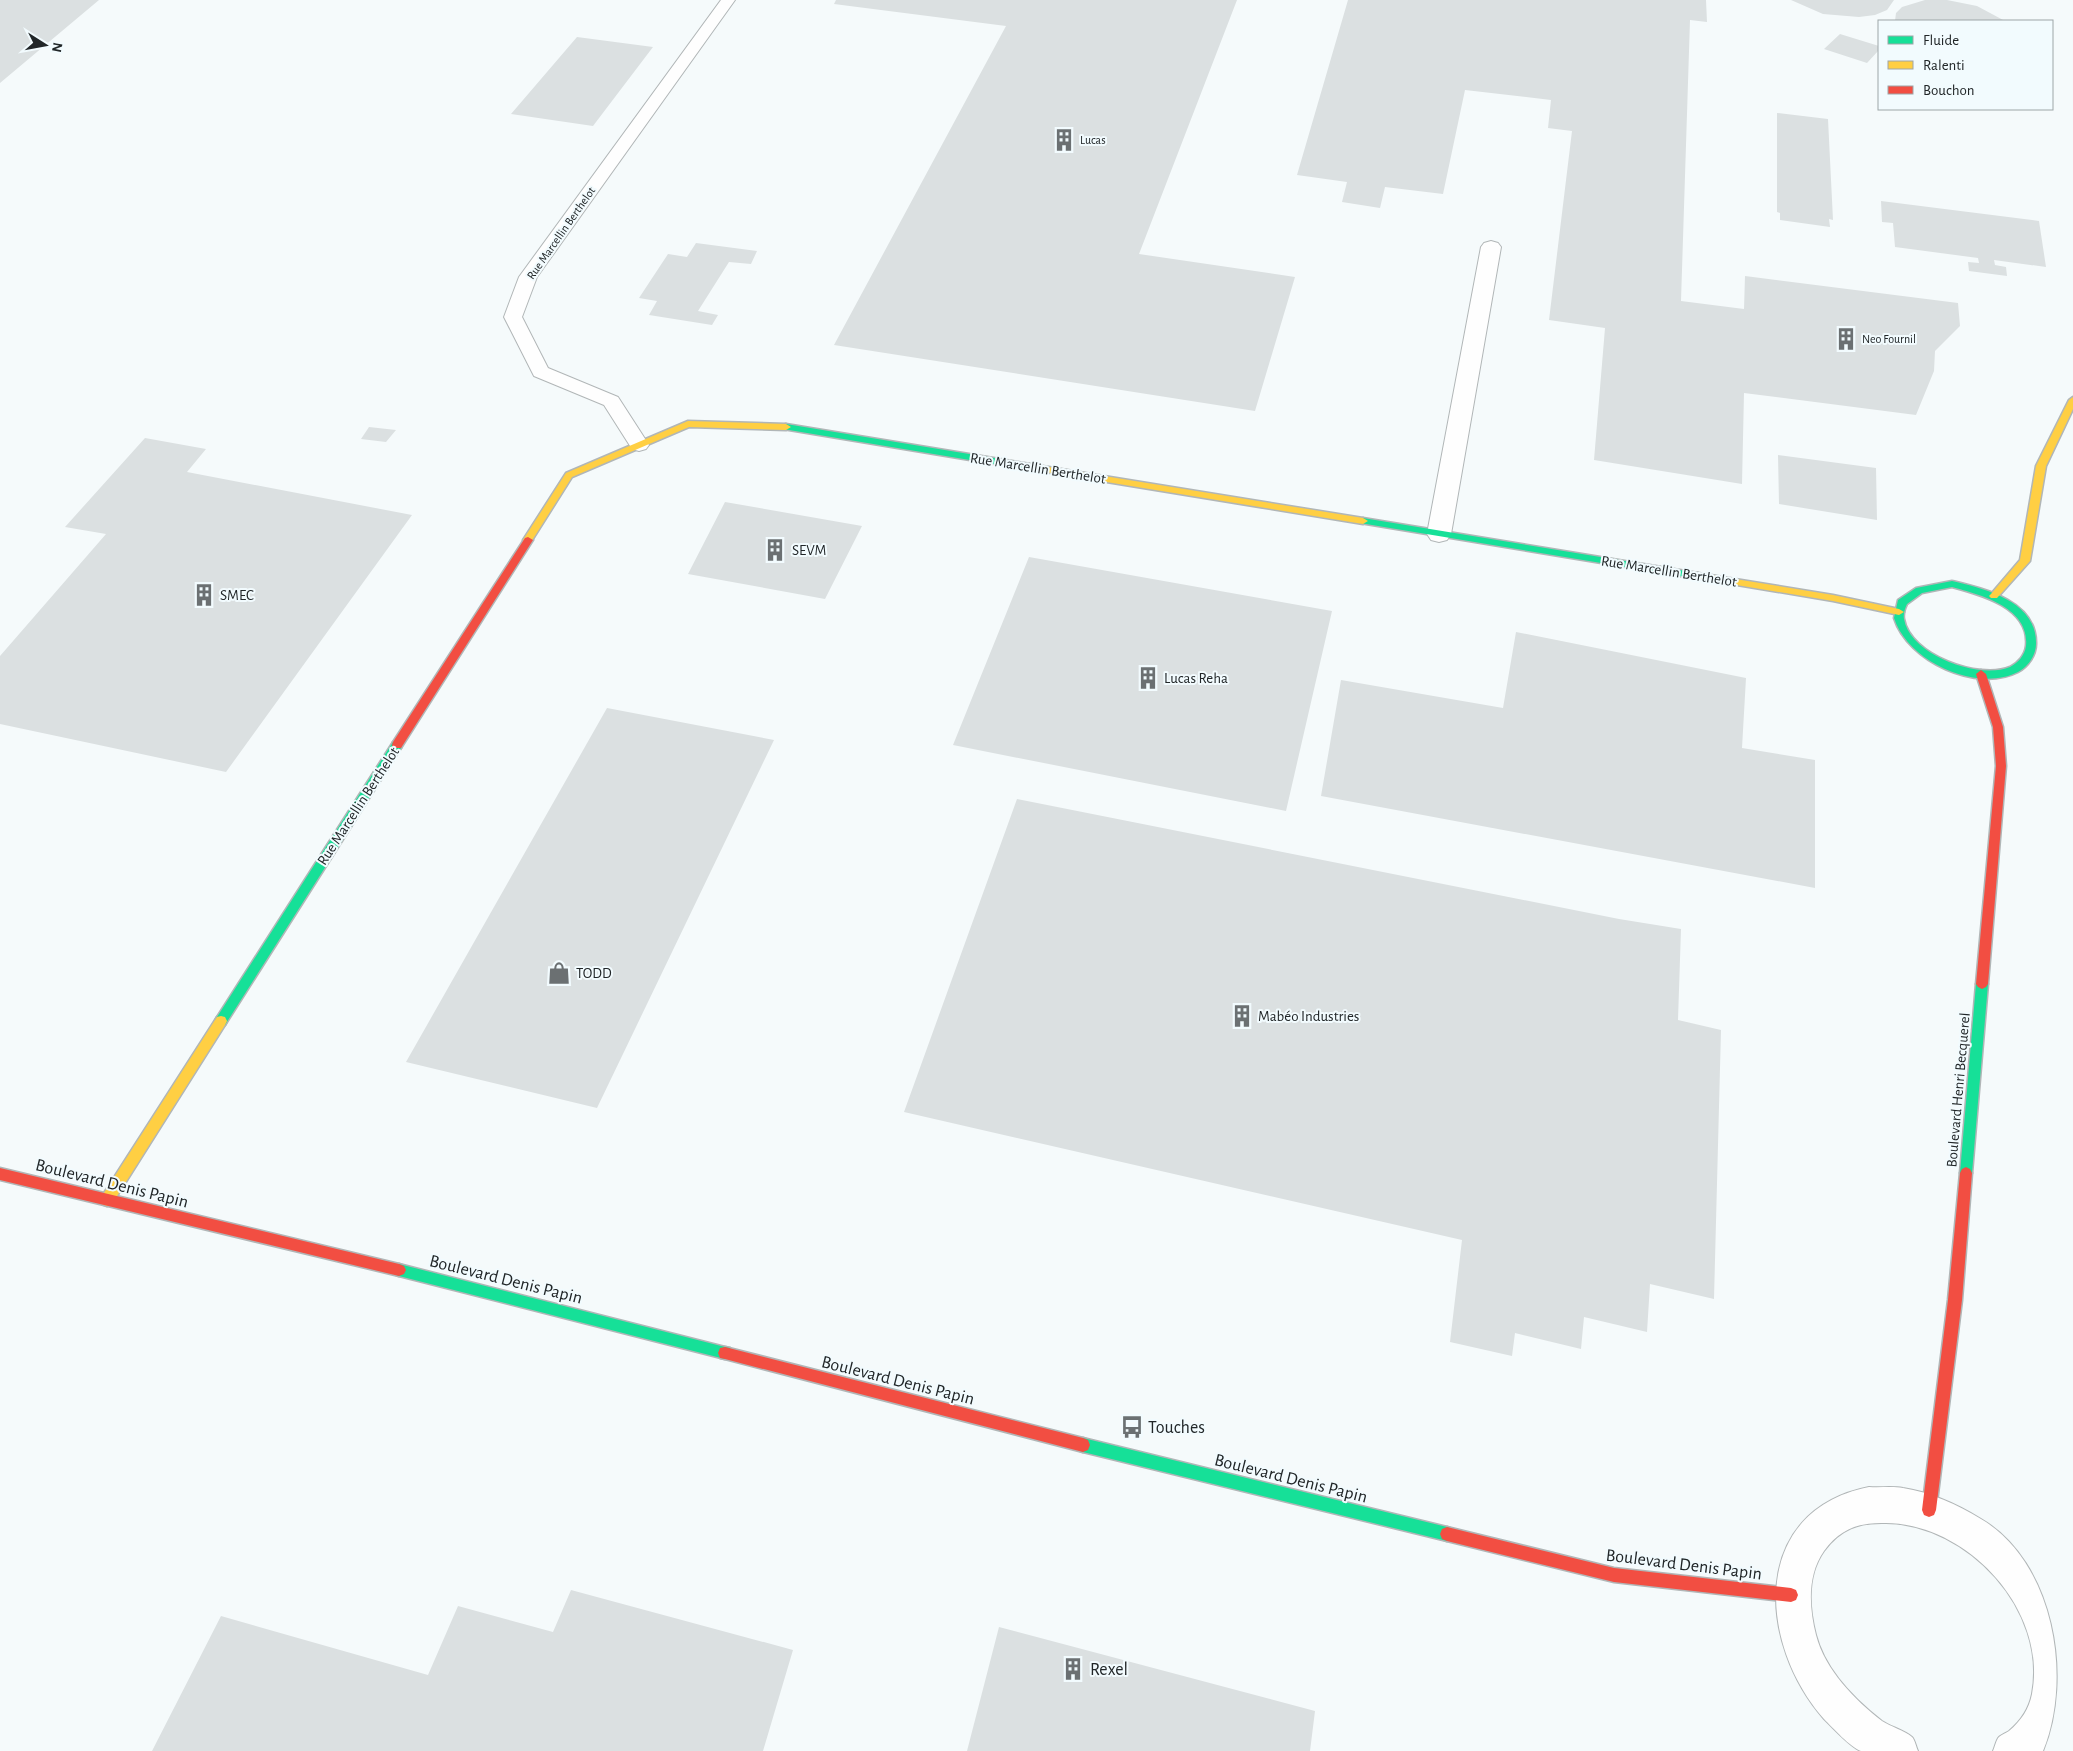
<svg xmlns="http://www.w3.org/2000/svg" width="2073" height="1751" viewBox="0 0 2073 1751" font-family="'Alegreya Sans',sans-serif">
	<rect width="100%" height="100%" fill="#f5fafb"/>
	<path fill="#dbe0e1" d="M 0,0 L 99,0 L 0,83 Z
		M 836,0 L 1237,0 L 1139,254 L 1295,277 L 1255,411 L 834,345 L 1006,26 L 834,4 Z
		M 1348,0 L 1706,0 L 1707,22 L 1690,20 L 1681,301 L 1744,309 L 1745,276 L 1958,303 L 1960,326 L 1935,351 L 1934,371 L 1916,415 L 1744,393 L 1742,484 L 1594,460 L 1605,328 L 1549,320 L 1572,131 L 1548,128 L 1551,100 L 1465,90 L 1443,194 L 1385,187 L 1380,208 L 1342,202 L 1347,182 L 1297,175 Z
		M 1791,0 L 1894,0 L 1887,10 L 1875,15 L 1859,17 L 1823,14 Z
		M 1925,0 L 1947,0 L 1977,6 L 2005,21 L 1895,21 L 1896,13 L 1902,7 Z
		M 1840,34 L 1879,46 L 1879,50 L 1867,63 L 1824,49 Z
		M 577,37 L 653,47 L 593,126 L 511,114 Z
		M 1777,113 L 1828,119 L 1833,220 L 1829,219 L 1830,227 L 1780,220 L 1780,213 L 1777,212 Z
		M 1881,201 L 2039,221 L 2046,267 L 1994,260 L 1995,265 L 2006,267 L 2007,276 L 1969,271 L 1968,262 L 1979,263 L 1978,258 L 1895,247 L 1893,223 L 1882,222 Z
		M 696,243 L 757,251 L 751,264 L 729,262 L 698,311 L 718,315 L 712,325 L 649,315 L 657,301 L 639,298 L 668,254 L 687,257 Z
		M 369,427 L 396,430 L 386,442 L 361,439 Z
		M 145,438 L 206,449 L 187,472 L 412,515 L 226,772 L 0,724 L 0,656 L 106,534 L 65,527 Z
		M 1778,455 L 1876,468 L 1877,520 L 1779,504 Z
		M 725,502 L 862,526 L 825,599 L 688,574 Z
		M 1029,557 L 1332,611 L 1286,811 L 953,745 Z
		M 1516,632 L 1746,678 L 1742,748 L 1815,760 L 1815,888 L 1321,796 L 1341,680 L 1503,708 Z
		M 607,708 L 774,740 L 597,1108 L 406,1062 Z
		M 1017,799 L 1619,919 L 1681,929 L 1678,1020 L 1721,1030 L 1714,1299 L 1650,1284 L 1647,1332 L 1584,1317 L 1581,1349 L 1515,1333 L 1512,1356 L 1450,1342 L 1462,1240 L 904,1112 Z
		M 571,1590 L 793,1650 L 763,1751 L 152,1751 L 221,1616 L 428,1675 L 458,1606 L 553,1632 Z
		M 999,1627 L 1315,1711 L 1310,1751 L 967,1751 Z"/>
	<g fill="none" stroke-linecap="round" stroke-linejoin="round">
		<defs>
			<path id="lane" d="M 721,0 L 735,0 L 537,277 L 522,317 L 548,368 L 618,397 L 649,445 L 646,449 L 639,451 L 632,449 L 604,405 L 534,376 L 504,317 L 519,277 Z"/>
			<path id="street" d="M 1491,241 L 1498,243 L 1501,247 L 1451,534 L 1447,540 L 1439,542 L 1431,540 L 1427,534 L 1481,247 L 1484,243 Z
				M 1869,1487 C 1880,1488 1892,1486 1903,1488 C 1930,1492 1958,1505 1981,1519 C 2054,1562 2073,1678 2043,1751 L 1993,1751 C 1995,1747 1996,1740 1999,1737 C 2001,1735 2006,1733 2009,1731 C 2021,1721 2029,1709 2032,1694 C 2048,1610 1968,1524 1886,1523 C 1859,1522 1840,1529 1824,1551 C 1807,1575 1809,1608 1816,1635 C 1825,1670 1855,1700 1882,1721 C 1891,1727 1904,1730 1912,1737 C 1915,1740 1916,1747 1918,1751 C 1904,1751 1873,1751 1861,1751 C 1851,1748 1832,1727 1824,1719 C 1758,1644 1749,1511 1869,1487 Z"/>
			<path id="fast" d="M 786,424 L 1030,464 L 1035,467 L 1030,470 L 783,429 L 783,425 Z
				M 1363,518 L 1698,573 L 1703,576 L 1698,579 L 1360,523 L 1358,521 Z
				M 1952,581 C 1985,589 2037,601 2036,644 C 2036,655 2028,667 2018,672 C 1977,693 1908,662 1894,618 L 1898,600 L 1916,588 ZM 1952,587 C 1982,595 2030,608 2026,646 C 2025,655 2018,663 2010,667 C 1979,680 1910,655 1904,619 C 1903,614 1905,608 1907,604 L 1922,593 Z
				M 397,741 L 402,745 L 401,748 L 225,1025 L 221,1026 L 217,1025 L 215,1021 L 217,1017 L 393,742 Z
				M 1982,979 L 1986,981 L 1988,984 L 1972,1173 L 1970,1177 L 1966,1179 L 1962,1177 L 1960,1173 L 1976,984 L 1978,981 Z
				M 399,1264 L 725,1347 L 730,1348 L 732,1353 L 730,1358 L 725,1359 L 399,1276 L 394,1274 L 392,1270 L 394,1266 Z
				M 1083,1438 L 1447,1527 L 1452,1529 L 1454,1534 L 1452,1539 L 1447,1541 L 1083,1452 L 1078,1450 L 1076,1445 L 1078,1440 Z"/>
			<path id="slow" d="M 2073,397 L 2073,409 L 2046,466 L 2030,561 L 1997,598 L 1991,598 L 1989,596 L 1991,594 L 2020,560 L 2036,466 L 2069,400 Z
				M 688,421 L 786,424 L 791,427 L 786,430 L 689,427 L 572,477 L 531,542 L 525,542 L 523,540 L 566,473 Z
				M 1030,464 L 1363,518 L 1368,521 L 1363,524 L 1027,469 L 1025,467 Z
				M 1698,573 L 1833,595 L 1899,609 L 1904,612 L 1899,615 L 1833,601 L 1695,578 L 1693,576 L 1695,574 Z
				M 221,1016 L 225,1017 L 227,1021 L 225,1025 L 112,1204 L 107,1206 L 102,1204 L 101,1200 L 102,1196 L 217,1017 Z"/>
			<path id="jam" d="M 528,537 L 533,540 L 401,748 L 393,748 L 392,745 L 393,742 L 525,538 Z
				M 1981,670 L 1986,674 L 2003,727 L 2006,766 L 1988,984 L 1986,987 L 1982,989 L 1978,987 L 1976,984 L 1996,766 L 1993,727 L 1976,674 Z
				M 1966,1167 L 1970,1169 L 1972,1173 L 1962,1300 L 1936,1510 L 1934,1515 L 1929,1517 L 1924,1515 L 1922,1510 L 1948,1300 L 1960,1173 L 1962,1169 Z
				M 0,1168 L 399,1264 L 404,1266 L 406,1270 L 404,1274 L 399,1276 L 0,1180 Z
				M 725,1347 L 1083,1438 L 1088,1440 L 1090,1445 L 1088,1450 L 1083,1452 L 725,1359 L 720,1358 L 718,1353 L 720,1348 Z
				M 1447,1527 L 1614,1568 L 1791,1588 L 1796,1590 L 1798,1595 L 1796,1600 L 1791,1602 L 1614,1582 L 1447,1541 L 1442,1539 L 1440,1534 L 1442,1529 Z"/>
		</defs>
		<use href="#lane" stroke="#b1b6b7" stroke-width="2"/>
		<use href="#street" stroke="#b1b6b7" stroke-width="2"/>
		<use href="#fast" stroke="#b1b6b7" stroke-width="3"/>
		<use href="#slow" stroke="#b1b6b7" stroke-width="3"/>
		<use href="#jam" stroke="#b1b6b7" stroke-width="3"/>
		<use href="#lane" fill="#fefefe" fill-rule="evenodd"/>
		<use href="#street" fill="#fefefe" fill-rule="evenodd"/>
		<use href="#fast" fill="#16e098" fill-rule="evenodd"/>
		<use href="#slow" fill="#ffcf43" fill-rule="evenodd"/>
		<use href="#jam" fill="#f24e42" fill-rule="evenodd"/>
	</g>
	<defs>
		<symbol id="building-bare" viewBox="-9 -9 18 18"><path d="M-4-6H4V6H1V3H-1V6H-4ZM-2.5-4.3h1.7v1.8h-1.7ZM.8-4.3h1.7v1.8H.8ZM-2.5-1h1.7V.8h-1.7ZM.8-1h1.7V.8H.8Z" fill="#6b7072" stroke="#f2fbfe" stroke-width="2.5" paint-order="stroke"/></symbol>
		<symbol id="shop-bare" viewBox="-9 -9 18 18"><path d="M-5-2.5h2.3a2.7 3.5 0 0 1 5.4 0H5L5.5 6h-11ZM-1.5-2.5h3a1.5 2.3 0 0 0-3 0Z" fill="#6b7072" stroke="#f2fbfe" stroke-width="2.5" paint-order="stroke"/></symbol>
		<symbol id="bus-bare" viewBox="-9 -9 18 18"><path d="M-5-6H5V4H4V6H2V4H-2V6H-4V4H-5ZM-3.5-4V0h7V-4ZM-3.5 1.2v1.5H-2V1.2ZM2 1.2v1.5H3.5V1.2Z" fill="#6b7072" stroke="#f2fbfe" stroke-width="2.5" paint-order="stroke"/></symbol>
	</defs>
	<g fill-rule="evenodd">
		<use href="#building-bare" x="1048" y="124" width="32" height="32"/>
		<use href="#building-bare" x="1830" y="323" width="32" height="32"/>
		<use href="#building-bare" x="759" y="534" width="32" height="32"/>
		<use href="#building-bare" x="188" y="579" width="32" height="32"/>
		<use href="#building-bare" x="1132" y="662" width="32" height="32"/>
		<use href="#shop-bare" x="543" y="957" width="32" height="32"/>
		<use href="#building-bare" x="1226" y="1000" width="32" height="32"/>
		<use href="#bus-bare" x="1116" y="1411" width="32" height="32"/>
		<use href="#building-bare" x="1057" y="1653" width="32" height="32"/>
	</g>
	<g text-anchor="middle" stroke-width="4" stroke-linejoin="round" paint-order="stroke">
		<g font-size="12" fill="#212628" stroke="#f2fbfe" text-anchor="start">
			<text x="1080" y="144">Lucas</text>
			<text x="1862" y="343">Neo Fournil</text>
		</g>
		<g font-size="12" fill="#212628" stroke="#f2fbfe">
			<text transform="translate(561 233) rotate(-55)" y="4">Rue Marcellin Berthelot</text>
		</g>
		<g font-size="15" fill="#212628" stroke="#f2fbfe">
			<text transform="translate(1038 468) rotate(9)" y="5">Rue Marcellin Berthelot</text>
			<text transform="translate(1669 571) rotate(9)" y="5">Rue Marcellin Berthelot</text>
			<text transform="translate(358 806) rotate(-57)" y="5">Rue Marcellin Berthelot</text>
			<text transform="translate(1958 1090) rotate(-85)" y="5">Boulevard Henri Becquerel</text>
		</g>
		<g font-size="15" fill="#212628" stroke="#f2fbfe" text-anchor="start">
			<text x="792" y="555">SEVM</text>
			<text x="220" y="600">SMEC</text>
			<text x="1164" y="683">Lucas Reha</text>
			<text x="576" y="978">TODD</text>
			<text x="1258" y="1021">Mabéo Industries</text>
		</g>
		<g font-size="18" fill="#212628" stroke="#f2fbfe">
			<text transform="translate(112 1183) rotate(14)" y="6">Boulevard Denis Papin</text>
			<text transform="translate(506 1279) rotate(14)" y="6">Boulevard Denis Papin</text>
			<text transform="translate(898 1380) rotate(14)" y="6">Boulevard Denis Papin</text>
			<text transform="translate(1291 1478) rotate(14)" y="6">Boulevard Denis Papin</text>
			<text transform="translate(1684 1564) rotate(7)" y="6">Boulevard Denis Papin</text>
		</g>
		<g font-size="18" fill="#212628" stroke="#f2fbfe" text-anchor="start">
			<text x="1148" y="1433">Touches</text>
			<text x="1090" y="1675">Rexel</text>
		</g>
	</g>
	<rect x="1878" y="20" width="175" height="90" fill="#f2fbfe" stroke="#9ea6a8"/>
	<rect x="1888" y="36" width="25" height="8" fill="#16e098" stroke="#9ea6a8"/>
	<text x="1923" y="45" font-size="15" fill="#212628">Fluide</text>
	<rect x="1888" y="61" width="25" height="8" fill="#ffcf43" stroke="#9ea6a8"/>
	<text x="1923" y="70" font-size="15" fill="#212628">Ralenti</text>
	<rect x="1888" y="86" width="25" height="8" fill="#f24e42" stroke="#9ea6a8"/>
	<text x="1923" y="95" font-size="15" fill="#212628">Bouchon</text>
	<g transform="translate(45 45) rotate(101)" stroke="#f2fbfe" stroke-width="4" paint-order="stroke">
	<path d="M0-4L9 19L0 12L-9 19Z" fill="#212628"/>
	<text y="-8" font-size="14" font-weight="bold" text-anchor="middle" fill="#212628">N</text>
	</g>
</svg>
